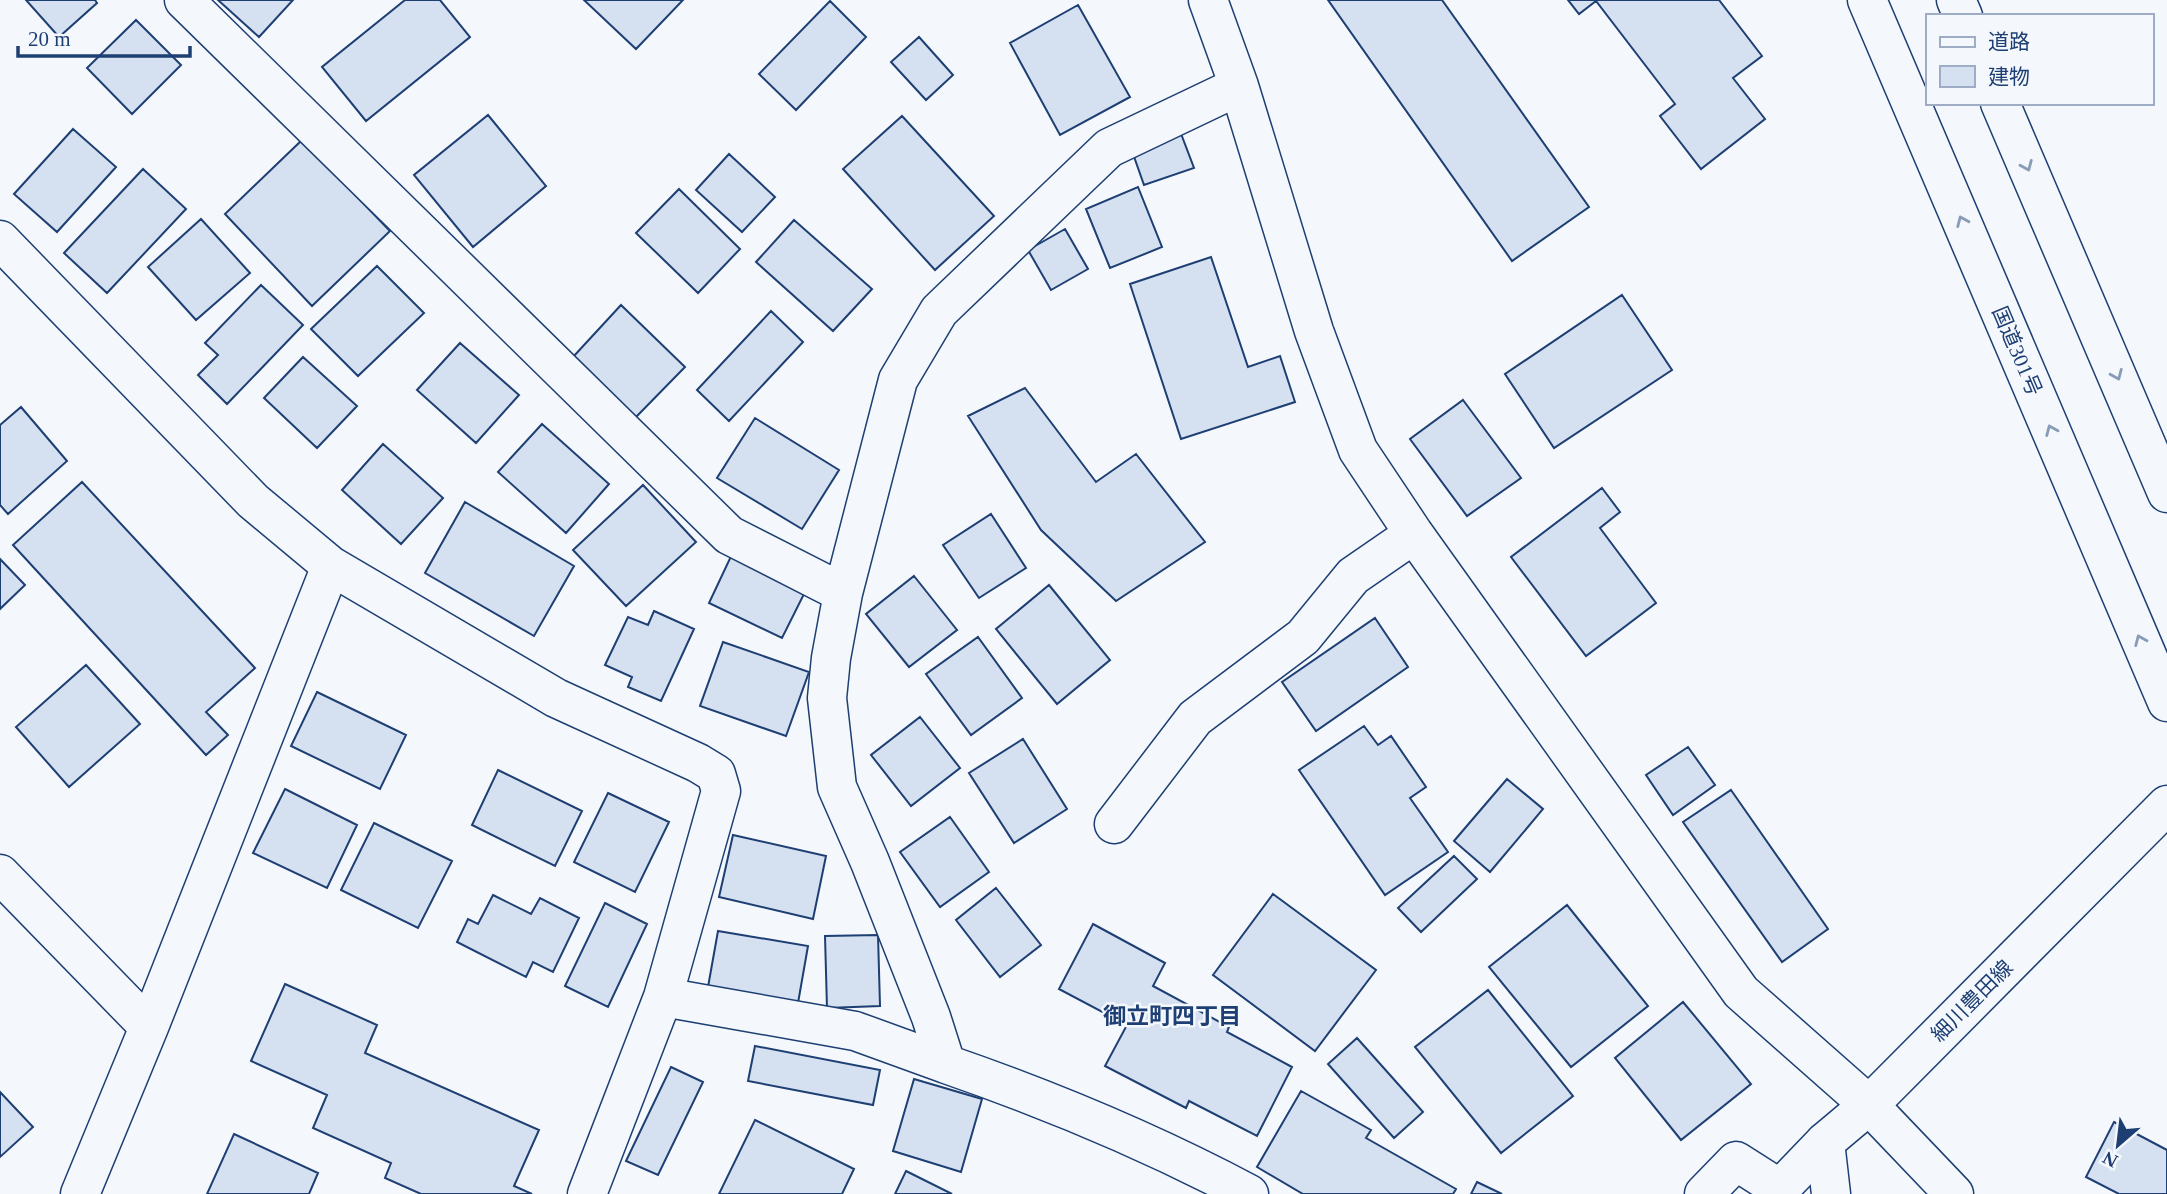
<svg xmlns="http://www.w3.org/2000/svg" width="2167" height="1194" viewBox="0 0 2167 1194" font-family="'Times New Roman','Noto Sans JP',serif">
	<rect width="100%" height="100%" fill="#f4f7fb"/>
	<path fill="#d5e0f0" stroke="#1d3f73" stroke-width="2" d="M 26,0 L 95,0 L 97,3 L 59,37 Z
		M 218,0 L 293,0 L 259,37 Z
		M 405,0 L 440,0 L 470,37 L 366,121 L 322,67 Z
		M 584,0 L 683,0 L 636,49 Z
		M 1328,0 L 1442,0 L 1589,207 L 1512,261 Z
		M 1568,0 L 1719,0 L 1762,56 L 1733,78 L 1765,119 L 1701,169 L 1660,116 L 1675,104 L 1596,1 L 1579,14 Z
		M 830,1 L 866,37 L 796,110 L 759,74 Z
		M 1078,5 L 1130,97 L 1060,135 L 1010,43 Z
		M 136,20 L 181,65 L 132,114 L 87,68 Z
		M 919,37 L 953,75 L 926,100 L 891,62 Z
		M 488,115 L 546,186 L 473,247 L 414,175 Z
		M 902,116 L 994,216 L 935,270 L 843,169 Z
		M 73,129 L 116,167 L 57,232 L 14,194 Z
		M 1180,131 L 1194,168 L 1144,185 L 1131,148 Z
		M 302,140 L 390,231 L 312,306 L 225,214 Z
		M 729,154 L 775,197 L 742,232 L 696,190 Z
		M 143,169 L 186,209 L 107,293 L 64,253 Z
		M 1138,187 L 1162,247 L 1110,268 L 1086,209 Z
		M 679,189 L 740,249 L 698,293 L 636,233 Z
		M 201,219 L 250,273 L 196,320 L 148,267 Z
		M 794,220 L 872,289 L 833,331 L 756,262 Z
		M 1065,229 L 1088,269 L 1051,290 L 1028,250 Z
		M 1211,257 L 1248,367 L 1280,356 L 1295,402 L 1181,439 L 1130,284 Z
		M 377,266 L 424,313 L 358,376 L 311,329 Z
		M 261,285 L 303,325 L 227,404 L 198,375 L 218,355 L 205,343 Z
		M 1622,295 L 1672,370 L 1554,448 L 1505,374 Z
		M 621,305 L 685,367 L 636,417 L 573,357 Z
		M 771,311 L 803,342 L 729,421 L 697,390 Z
		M 460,343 L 519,395 L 476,443 L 417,390 Z
		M 303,357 L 357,406 L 317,448 L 264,398 Z
		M 1025,388 L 1096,482 L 1136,454 L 1205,542 L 1116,601 L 1041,530 L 968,416 Z
		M 1463,400 L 1521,478 L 1467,516 L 1410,439 Z
		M 21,407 L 67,461 L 8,514 L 0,505 L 0,425 Z
		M 755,418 L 839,470 L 802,529 L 717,478 Z
		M 542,424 L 609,484 L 566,533 L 498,472 Z
		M 383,444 L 443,498 L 401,544 L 342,490 Z
		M 82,482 L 255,668 L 206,712 L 228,735 L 206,755 L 13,545 Z
		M 643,485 L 696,542 L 626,606 L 573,550 Z
		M 1602,488 L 1620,512 L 1600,528 L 1656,603 L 1586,656 L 1511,557 Z
		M 465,502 L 574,566 L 534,636 L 425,573 Z
		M 991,514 L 1026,568 L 979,598 L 943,545 Z
		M 733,552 L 807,588 L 782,638 L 709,603 Z
		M 0,559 L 25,585 L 0,609 Z
		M 914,576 L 957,630 L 909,667 L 866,614 Z
		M 1049,585 L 1110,660 L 1057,704 L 996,629 Z
		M 654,611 L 694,629 L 661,701 L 628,687 L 632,677 L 605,665 L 628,617 L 648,625 Z
		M 1375,618 L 1408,667 L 1316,731 L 1282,682 Z
		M 978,637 L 1022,698 L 971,735 L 926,674 Z
		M 723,642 L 809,672 L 786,736 L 700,706 Z
		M 86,665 L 140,724 L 69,787 L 16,727 Z
		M 317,692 L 406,735 L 380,789 L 291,746 Z
		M 920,717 L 960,768 L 911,806 L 871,755 Z
		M 1364,726 L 1378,745 L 1391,736 L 1426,787 L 1410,798 L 1448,852 L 1385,895 L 1299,770 Z
		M 1023,739 L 1067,809 L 1014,843 L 969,773 Z
		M 1688,747 L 1715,785 L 1673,815 L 1646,775 Z
		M 498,770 L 582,811 L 555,866 L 472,825 Z
		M 1507,779 L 1543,809 L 1490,872 L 1454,841 Z
		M 285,789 L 357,825 L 327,888 L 253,853 Z
		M 1731,790 L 1828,929 L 1782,962 L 1683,822 Z
		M 608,793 L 669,822 L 635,892 L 574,862 Z
		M 950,817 L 989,872 L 940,907 L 900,852 Z
		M 374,823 L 452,861 L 418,928 L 341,890 Z
		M 733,835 L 826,856 L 813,919 L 719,897 Z
		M 1454,856 L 1477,879 L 1421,932 L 1398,908 Z
		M 996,888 L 1041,945 L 1000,977 L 956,920 Z
		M 1273,894 L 1376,970 L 1315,1051 L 1213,975 Z
		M 493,895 L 531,914 L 540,898 L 579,918 L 553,972 L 533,962 L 526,977 L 457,942 L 468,919 L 478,924 Z
		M 605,903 L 647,924 L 608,1007 L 565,986 Z
		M 1567,905 L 1648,1006 L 1571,1067 L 1489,967 Z
		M 1093,924 L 1165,963 L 1153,986 L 1229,1027 L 1227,1032 L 1292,1067 L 1257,1136 L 1189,1101 L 1186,1108 L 1105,1066 L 1127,1025 L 1059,989 Z
		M 718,931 L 808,946 L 798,1003 L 708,987 Z
		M 878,935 L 880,1006 L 827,1008 L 825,936 Z
		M 285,984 L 377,1025 L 365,1053 L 539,1130 L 514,1186 L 532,1194 L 421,1194 L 385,1178 L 391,1163 L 313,1128 L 327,1095 L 251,1061 Z
		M 1488,990 L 1573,1096 L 1501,1153 L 1415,1047 Z
		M 1683,1002 L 1751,1084 L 1681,1140 L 1615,1058 Z
		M 1357,1038 L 1423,1112 L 1394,1138 L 1328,1064 Z
		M 755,1046 L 880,1070 L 873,1105 L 748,1081 Z
		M 671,1067 L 703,1082 L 658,1175 L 626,1161 Z
		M 914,1079 L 982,1099 L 961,1172 L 893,1151 Z
		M 1301,1091 L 1371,1130 L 1366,1138 L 1456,1189 L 1453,1194 L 1303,1194 L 1257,1167 Z
		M 0,1092 L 33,1127 L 0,1157 Z
		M 755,1120 L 854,1169 L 842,1194 L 719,1194 Z
		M 2114,1122 L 2167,1150 L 2167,1194 L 2119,1194 L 2086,1177 Z
		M 234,1134 L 318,1173 L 309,1194 L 207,1194 Z
		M 906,1171 L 952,1194 L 895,1194 Z
		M 1477,1182 L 1502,1194 L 1471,1194 Z"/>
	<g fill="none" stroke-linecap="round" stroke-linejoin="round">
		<defs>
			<path id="street" d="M 184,0 L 729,535 L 843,593
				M 1208,0 L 1239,86 L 1314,331 L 1358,450 L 1414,534 L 1741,992 L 1869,1105 L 1954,1194
				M 1239,86 L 1109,148 L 939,311 L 898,380 L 843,593 L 831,658 L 827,698 L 837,787 L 870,862 L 931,1017 L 946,1064 C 1050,1100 1151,1142 1249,1194
				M 0,240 L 253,501 L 331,566 L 556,698 L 698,763 L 716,774 L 721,791 L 663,997 L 587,1194
				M 1114,824 L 1195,718 L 1303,637 L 1353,576 L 1414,534
				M 0,874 L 149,1027
				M 663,997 L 855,1031 L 946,1064
				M 1825,1142 L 1831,1194
				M 80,1194 L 149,1027 L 331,566
				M 1704,1194 L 1736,1161 L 1780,1189"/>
			<path id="secondary" d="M 1775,1194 L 1825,1142 L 1869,1105 L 2167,805"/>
			<path id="highway" d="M 1867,0 L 2167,702
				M 1956,0 L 1963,16
				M 2000,103 L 2167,493"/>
		</defs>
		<use href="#street" stroke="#1d3f73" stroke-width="41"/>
		<use href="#secondary" stroke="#1d3f73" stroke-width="41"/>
		<use href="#highway" stroke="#1d3f73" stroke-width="41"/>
		<use href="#street" stroke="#f4f7fb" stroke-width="38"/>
		<use href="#secondary" stroke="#f4f7fb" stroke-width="38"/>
		<use href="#highway" stroke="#f4f7fb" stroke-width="38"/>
	</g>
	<defs><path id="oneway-chevron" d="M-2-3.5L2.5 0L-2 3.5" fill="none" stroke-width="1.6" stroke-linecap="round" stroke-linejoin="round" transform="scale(1.75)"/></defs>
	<g stroke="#889bb7">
		<use href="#oneway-chevron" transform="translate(2027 166) rotate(67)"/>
		<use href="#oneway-chevron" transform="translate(1962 221) rotate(-113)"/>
		<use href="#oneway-chevron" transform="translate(2117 375) rotate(67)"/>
		<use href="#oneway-chevron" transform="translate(2051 430) rotate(-113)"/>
		<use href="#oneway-chevron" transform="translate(2140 640) rotate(-113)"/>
	</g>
	<g text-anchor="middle" stroke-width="5" stroke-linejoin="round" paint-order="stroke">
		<g font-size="21" fill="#1d3f73" stroke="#f4f7fb">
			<text transform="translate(2017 351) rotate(67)" y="7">国道301号</text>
			<text transform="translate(1972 1001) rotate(-45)" y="7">細川豊田線</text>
		</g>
		<g font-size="23" font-weight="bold" fill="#1d3f73" stroke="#f4f7fb">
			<text x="1172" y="1024">御立町四丁目</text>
		</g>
	</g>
	<rect x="1926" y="14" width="228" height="91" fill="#f4f7fb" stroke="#9eadc5" stroke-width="2"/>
	<rect x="1940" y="37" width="35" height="10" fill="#f4f7fb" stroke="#9eadc5" stroke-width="2"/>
	<text x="1988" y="49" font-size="21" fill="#1d3f73">道路</text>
	<rect x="1940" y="66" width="35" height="21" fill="#d5e0f0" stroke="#9eadc5" stroke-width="2"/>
	<text x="1988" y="84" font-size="21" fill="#1d3f73">建物</text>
	<g transform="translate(2118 1145) rotate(208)" stroke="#f4f7fb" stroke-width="5" paint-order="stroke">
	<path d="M0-5L12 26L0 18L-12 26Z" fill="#1d3f73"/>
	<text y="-10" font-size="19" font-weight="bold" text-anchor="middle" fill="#1d3f73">N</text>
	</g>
	<path d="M18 46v10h172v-10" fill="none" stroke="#1d3f73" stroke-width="3.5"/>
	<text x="28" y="46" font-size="21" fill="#1d3f73" stroke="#f4f7fb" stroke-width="5" paint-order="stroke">20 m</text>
</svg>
